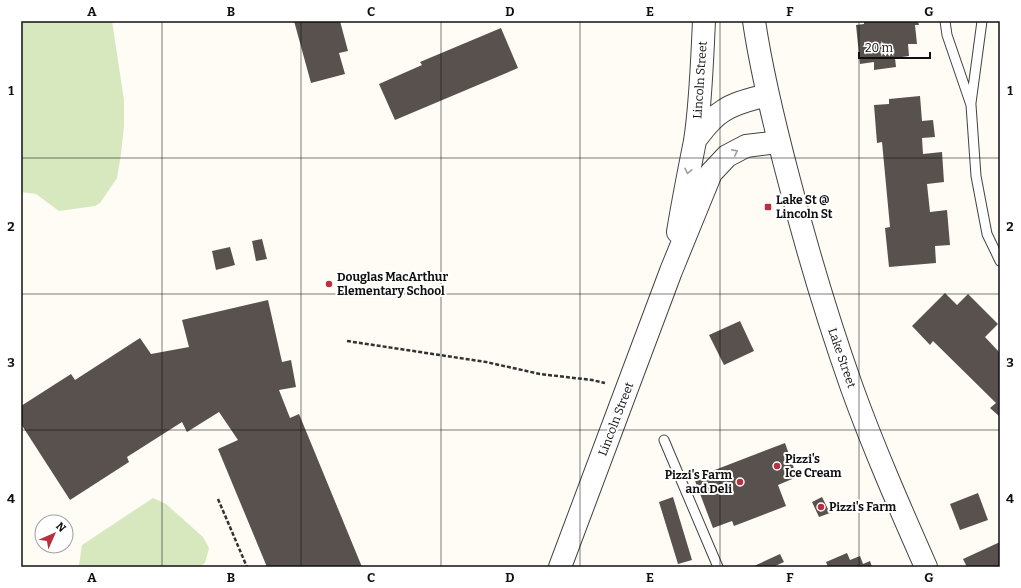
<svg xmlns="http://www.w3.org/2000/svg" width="1021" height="588" viewBox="0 0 1021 588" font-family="Bitter,serif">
	<rect width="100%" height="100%" fill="#fefcf5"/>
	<path fill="#d7e8bf" d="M 21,21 L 112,21 L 124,100 L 124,126 L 121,154 L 117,178 L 100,203 L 95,206 L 59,211 L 36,194 L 21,192 Z
		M 153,498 L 166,504 L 203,537 L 209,548 L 205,563 L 199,567 L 80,567 L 79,565 L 82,545 Z"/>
	<path fill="#59514d" d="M 294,21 L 340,21 L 348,51 L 339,53 L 345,74 L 311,83 Z
		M 864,21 L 918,21 L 919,25 L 915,25 L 917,44 L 908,44 L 909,56 L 895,58 L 896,67 L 874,70 L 874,62 L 860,64 L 856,25 L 864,24 Z
		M 501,28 L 518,68 L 395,120 L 379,84 L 422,65 L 420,62 Z
		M 920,96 L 922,121 L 933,120 L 935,137 L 922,138 L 923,154 L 942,152 L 944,182 L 927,184 L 930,212 L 947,210 L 950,245 L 935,246 L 936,263 L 889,267 L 885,228 L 890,227 L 882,142 L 877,143 L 874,105 L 889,104 L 889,99 Z
		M 262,239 L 267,259 L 256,261 L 252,241 Z
		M 230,247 L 235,265 L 216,270 L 212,251 Z
		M 945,293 L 957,305 L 968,294 L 998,324 L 985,337 L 1000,353 L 1000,417 L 990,408 L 996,403 L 933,341 L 930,345 L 912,326 Z
		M 268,300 L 282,362 L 291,360 L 296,387 L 279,390 L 290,418 L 299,414 L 362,567 L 267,567 L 218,449 L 238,440 L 219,412 L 187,432 L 182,422 L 127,457 L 129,462 L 70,500 L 21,424 L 21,406 L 71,374 L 75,380 L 140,338 L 151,354 L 189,347 L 182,320 Z
		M 740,321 L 754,351 L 724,365 L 709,335 Z
		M 785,443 L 797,477 L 778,485 L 786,506 L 734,526 L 732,521 L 713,528 L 694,478 Z
		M 978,493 L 988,520 L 960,530 L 950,504 Z
		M 673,497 L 692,560 L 678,564 L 659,502 Z
		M 822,497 L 830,513 L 819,517 L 812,502 Z
		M 1000,542 L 1000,567 L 967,567 L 963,559 Z
		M 847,553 L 850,560 L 860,556 L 863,564 L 870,561 L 872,567 L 828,567 L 826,562 Z
		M 780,554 L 784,562 L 773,567 L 752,567 Z"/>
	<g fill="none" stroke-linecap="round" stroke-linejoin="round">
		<defs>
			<path id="service" d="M 945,21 L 947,35 L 971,105 L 976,176 L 987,234 L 1000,261
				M 971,103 L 982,21
				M 664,440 L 718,567"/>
			<path id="tertiary" d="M 754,21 C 762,75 775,127 789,180 C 807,250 828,320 852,388 C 874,449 900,508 926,567
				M 695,140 C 703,130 711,118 723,111 C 736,102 753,99 767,95
				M 678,232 C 683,201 689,171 695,141 C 701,102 702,60 704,21
				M 560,567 L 671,271 L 711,173 L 727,156 L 746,146 L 778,142"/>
		</defs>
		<use href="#service" stroke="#434343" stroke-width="11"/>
		<use href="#tertiary" stroke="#434343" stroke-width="24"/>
		<path stroke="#323232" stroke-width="2.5" stroke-dasharray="4 2" stroke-linecap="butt" d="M 347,341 L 486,362 L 540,374 L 592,380 L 605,383
			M 218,499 L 247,567"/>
		<use href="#service" stroke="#fff" stroke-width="9"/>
		<use href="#tertiary" stroke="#fff" stroke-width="22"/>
	</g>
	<defs><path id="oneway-chevron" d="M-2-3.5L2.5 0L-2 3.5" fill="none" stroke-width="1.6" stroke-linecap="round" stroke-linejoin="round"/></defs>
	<g stroke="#9f9f9f">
		<use href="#oneway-chevron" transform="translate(735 152) rotate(-27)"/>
		<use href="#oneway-chevron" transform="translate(688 171) rotate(102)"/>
	</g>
	<path fill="none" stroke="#101010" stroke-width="1" stroke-opacity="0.55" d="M 162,21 L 162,567M 301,21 L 301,567M 441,21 L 441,567M 580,21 L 580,567M 720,21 L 720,567M 859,21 L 859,567M 21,158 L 1000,158M 21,294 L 1000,294M 21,430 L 1000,430"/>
	<g fill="#b9303f" stroke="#fff" stroke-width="1.5">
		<rect x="764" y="203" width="8" height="8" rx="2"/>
		<circle cx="329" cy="284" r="4"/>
		<circle cx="777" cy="466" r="4"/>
		<circle cx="740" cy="482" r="4"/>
		<circle cx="821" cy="507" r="4"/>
	</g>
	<g text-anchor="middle" stroke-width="4" stroke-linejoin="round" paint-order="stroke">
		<g font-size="12" fill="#101010" stroke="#fff">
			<text transform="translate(700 80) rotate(-86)" y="4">Lincoln Street</text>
			<text transform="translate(842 358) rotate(71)" y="4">Lake Street</text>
			<text transform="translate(616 419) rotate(-69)" y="4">Lincoln Street</text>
		</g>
		<g font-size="12" font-weight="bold" fill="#101010" stroke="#fff" text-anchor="start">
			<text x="776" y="204">Lake St @<tspan x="776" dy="14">Lincoln St</tspan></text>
			<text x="337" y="281">Douglas MacArthur<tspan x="337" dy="14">Elementary School</tspan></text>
			<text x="785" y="463">Pizzi's<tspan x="785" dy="14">Ice Cream</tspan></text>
			<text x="732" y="479" text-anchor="end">Pizzi's Farm<tspan x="732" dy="14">and Deli</tspan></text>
			<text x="829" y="511">Pizzi's Farm</text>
		</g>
	</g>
	<rect width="1021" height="588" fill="none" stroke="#ffffff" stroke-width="44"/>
	<g transform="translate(54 534) rotate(45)"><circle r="19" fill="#ffffff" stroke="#9f9f9f"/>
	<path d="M0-3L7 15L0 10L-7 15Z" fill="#b9303f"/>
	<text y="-6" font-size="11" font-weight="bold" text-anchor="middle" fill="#101010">N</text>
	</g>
	<path d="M859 52v6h71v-6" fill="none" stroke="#101010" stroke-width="2"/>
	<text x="865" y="52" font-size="12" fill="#101010" stroke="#ffffff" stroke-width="3" paint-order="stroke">20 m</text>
	<rect x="22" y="22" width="977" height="544" fill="none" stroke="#101010" stroke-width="1.5"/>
	<g font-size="13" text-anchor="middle" font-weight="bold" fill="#101010">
		<text x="92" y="16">A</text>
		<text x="231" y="16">B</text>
		<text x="371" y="16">C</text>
		<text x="510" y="16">D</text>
		<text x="650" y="16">E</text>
		<text x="790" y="16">F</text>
		<text x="929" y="16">G</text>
		<text x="11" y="95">1</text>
		<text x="1010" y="95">1</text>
		<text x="11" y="231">2</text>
		<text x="1010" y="231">2</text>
		<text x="11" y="367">3</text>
		<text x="1010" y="367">3</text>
		<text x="11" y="503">4</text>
		<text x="1010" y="503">4</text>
		<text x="92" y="582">A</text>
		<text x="231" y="582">B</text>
		<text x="371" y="582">C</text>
		<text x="510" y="582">D</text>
		<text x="650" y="582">E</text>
		<text x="790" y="582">F</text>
		<text x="929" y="582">G</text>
	</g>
</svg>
